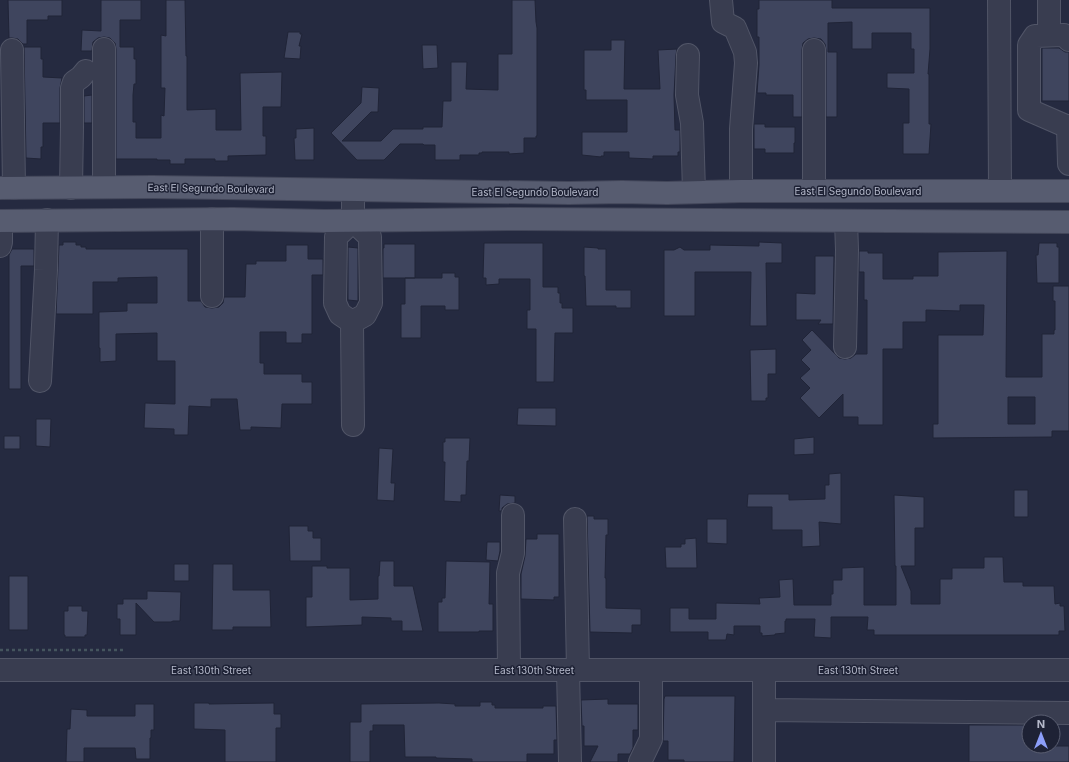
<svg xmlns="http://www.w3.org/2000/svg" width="1069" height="762" viewBox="0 0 1069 762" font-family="Inter,sans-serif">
	<rect width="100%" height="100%" fill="#252a40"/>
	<path fill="#3f455e" stroke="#202437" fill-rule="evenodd" d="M 8,0 L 62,0 L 62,16 L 48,16 L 48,20 L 27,20 L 27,44 L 23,44 L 18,39 L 12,38 L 9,38 Z
		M 101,0 L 141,0 L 141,20 L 120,20 L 120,47 L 134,47 L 134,59 L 136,59 L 136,84 L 134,84 L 133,95 L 133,122 L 136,122 L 136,138 L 161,138 L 161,115 L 164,116 L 165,88 L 161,88 L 161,35 L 166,36 L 166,0 L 185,0 L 186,56 L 187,56 L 187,110 L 216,109 L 216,130 L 241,130 L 240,73 L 282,72 L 281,107 L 263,107 L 263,136 L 266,136 L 266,155 L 228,156 L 228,161 L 215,161 L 215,159 L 185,159 L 185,164 L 170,164 L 170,160 L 157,160 L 157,159 L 116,159 L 116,49 L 115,43 L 110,38 L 104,37 L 98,38 L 93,42 L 92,51 L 81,51 L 82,30 L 101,31 Z
		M 512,0 L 535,0 L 536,22 L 537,28 L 537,136 L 536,136 L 536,138 L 524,138 L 524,153 L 509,154 L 509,152 L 482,152 L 482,153 L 479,153 L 479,155 L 460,155 L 460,160 L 435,160 L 435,145 L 424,145 L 423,144 L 400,144 L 384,160 L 357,160 L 331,133 L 361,103 L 362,87 L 379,88 L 378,112 L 371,112 L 342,141 L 381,141 L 393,129 L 423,129 L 423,127 L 442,127 L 443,101 L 451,101 L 451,62 L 467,62 L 466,89 L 498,90 L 498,54 L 512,54 Z
		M 759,0 L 832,0 L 832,8 L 930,8 L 930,49 L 928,74 L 929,74 L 929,124 L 931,124 L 929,154 L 903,154 L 903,123 L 909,123 L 909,89 L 887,88 L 887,73 L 914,73 L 914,49 L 911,49 L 911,33 L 872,33 L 872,49 L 852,49 L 852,22 L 828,23 L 828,52 L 837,52 L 837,117 L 826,117 L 826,50 L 825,44 L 821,39 L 814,38 L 808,39 L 803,43 L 802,50 L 802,117 L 793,117 L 793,95 L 766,95 L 766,93 L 757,93 L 759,65 L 759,37 L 757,37 L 757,9 L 759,9 Z
		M 288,32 L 300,32 L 300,34 L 302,34 L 299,46 L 301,46 L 300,59 L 284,58 Z
		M 611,40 L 625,40 L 624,89 L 660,89 L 658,50 L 677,49 L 676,55 L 674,95 L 675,130 L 680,130 L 680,152 L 678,152 L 678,156 L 653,156 L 653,159 L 629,158 L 629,152 L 604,152 L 604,156 L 601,156 L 601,157 L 582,155 L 582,132 L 627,132 L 627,100 L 586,100 L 586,90 L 584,90 L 584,50 L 611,50 Z
		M 422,45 L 437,45 L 438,68 L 423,69 Z
		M 24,47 L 41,47 L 41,59 L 43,59 L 43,77 L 62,78 L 60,88 L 60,123 L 43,123 L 43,147 L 41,147 L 41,159 L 26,158 Z
		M 1042,48 L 1059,48 L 1065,52 L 1069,52 L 1069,101 L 1042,101 Z
		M 92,95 L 92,123 L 84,123 L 84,96 Z
		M 754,124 L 765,124 L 765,127 L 795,127 L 795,143 L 794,143 L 794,153 L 765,153 L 765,149 L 754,149 Z
		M 314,128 L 314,160 L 295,160 L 294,138 L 296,138 L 296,129 Z
		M 63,242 L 76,242 L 76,245 L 81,245 L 81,247 L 86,247 L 86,249 L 188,249 L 188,301 L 201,301 L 205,307 L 212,308 L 219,307 L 223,303 L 224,297 L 245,297 L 246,264 L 256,264 L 256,261 L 286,261 L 286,245 L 308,245 L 308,259 L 323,259 L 323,275 L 312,275 L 312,334 L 302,334 L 302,343 L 286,343 L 286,332 L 260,332 L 260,363 L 264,363 L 264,374 L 302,374 L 302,382 L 312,382 L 312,404 L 282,404 L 281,428 L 251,427 L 251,430 L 240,430 L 237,399 L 211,399 L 211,407 L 189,406 L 188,435 L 174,435 L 174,429 L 144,428 L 145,403 L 175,404 L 175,361 L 157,361 L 157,333 L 116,334 L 116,361 L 100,362 L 100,348 L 99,348 L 99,312 L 127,311 L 127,303 L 157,303 L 157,277 L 118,278 L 118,282 L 93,282 L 93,314 L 56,314 L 59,245 L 63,245 Z
		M 759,242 L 782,243 L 782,263 L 766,263 L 767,326 L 750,326 L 751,272 L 695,272 L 695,316 L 664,316 L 664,250 L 674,250 L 680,247 L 684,250 L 710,250 L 710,245 L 759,246 Z
		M 484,243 L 543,243 L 543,287 L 558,287 L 558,293 L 560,293 L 560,303 L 562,303 L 562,308 L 573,308 L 573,333 L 555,333 L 554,382 L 536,382 L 536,329 L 527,329 L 527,310 L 530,310 L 530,279 L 499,279 L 499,284 L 486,285 L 486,278 L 483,278 Z
		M 1039,243 L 1057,243 L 1057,247 L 1059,247 L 1059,283 L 1037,283 L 1036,255 L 1038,255 Z
		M 384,244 L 415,244 L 415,278 L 383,278 L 383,248 L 384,248 Z
		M 348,247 L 358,248 L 358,301 L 348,300 Z
		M 584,247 L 598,248 L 598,249 L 606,249 L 606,290 L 631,290 L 631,308 L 616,308 L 616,306 L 586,306 L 585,276 L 584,276 Z
		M 12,249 L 34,249 L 34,266 L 21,266 L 21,389 L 9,389 L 9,255 Z
		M 859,251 L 868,251 L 868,253 L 883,253 L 883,279 L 913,279 L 913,276 L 938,276 L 938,252 L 1007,251 L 1006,377 L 1042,377 L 1042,334 L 1054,334 L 1054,330 L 1055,330 L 1055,301 L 1053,301 L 1053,286 L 1069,286 L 1069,431 L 1052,431 L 1052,437 L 933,438 L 933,424 L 938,424 L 938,335 L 983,335 L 984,305 L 960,305 L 960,311 L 926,310 L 926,322 L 903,322 L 903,349 L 883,349 L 883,425 L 858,425 L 858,417 L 843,417 L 843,394 L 819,418 L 800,398 L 810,388 L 800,378 L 810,369 L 801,360 L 811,350 L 802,340 L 812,330 L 839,358 L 845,359 L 851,358 L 856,354 L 867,354 L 867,300 L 864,300 L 864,272 L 859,272 ZM 1008,397 L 1035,397 L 1035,424 L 1008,424 Z
		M 815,256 L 834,256 L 833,324 L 818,324 L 821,320 L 796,320 L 796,293 L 815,294 Z
		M 442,273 L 455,273 L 455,277 L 459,277 L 459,310 L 445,310 L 445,306 L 421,306 L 421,338 L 401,338 L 401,304 L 405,304 L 405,278 L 442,278 Z
		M 776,349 L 776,374 L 768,374 L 768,398 L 766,398 L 766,401 L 751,401 L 750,350 Z
		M 518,408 L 556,408 L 556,426 L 517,425 Z
		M 36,419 L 51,419 L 50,447 L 36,446 Z
		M 4,436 L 20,436 L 20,449 L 4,449 Z
		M 814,437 L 814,454 L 794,455 L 794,439 Z
		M 445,438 L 470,438 L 469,461 L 467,461 L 466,495 L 461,495 L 461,502 L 444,501 L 445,462 L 443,462 L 443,442 L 445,442 Z
		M 379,448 L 393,449 L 391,483 L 395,483 L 394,501 L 377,500 Z
		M 841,473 L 841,524 L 819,522 L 820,546 L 802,547 L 802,530 L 772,530 L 772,507 L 747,507 L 748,494 L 789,494 L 789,500 L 825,499 L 825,485 L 829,485 L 829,474 Z
		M 1014,490 L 1028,490 L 1028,517 L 1014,517 Z
		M 500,495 L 515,496 L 515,503 L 507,504 L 502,508 L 502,511 L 499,511 Z
		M 894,495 L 924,497 L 924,528 L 915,528 L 915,566 L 901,566 L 911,591 L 911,604 L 940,604 L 940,579 L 952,579 L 952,568 L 984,568 L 984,557 L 1003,557 L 1004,582 L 1023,582 L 1023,586 L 1054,586 L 1055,604 L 1060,603 L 1060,606 L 1064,606 L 1065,631 L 1059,631 L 1059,635 L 874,635 L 874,630 L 867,630 L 868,617 L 831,617 L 831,638 L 814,637 L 815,619 L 786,619 L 786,621 L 785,621 L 785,633 L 775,634 L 775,635 L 762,636 L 762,633 L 760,633 L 760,626 L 734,626 L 734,635 L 727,634 L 726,640 L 708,640 L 708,632 L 670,632 L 670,608 L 689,608 L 689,619 L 716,619 L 716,603 L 760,604 L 759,598 L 780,597 L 779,580 L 793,579 L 794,605 L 831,605 L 831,594 L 833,594 L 833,580 L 842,580 L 842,568 L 864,567 L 864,605 L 896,605 L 896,566 L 895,566 Z
		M 587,516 L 594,516 L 594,519 L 608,519 L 608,535 L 606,535 L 605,578 L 606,578 L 606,608 L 641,609 L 641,625 L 632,625 L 632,633 L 590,632 Z
		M 707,519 L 727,519 L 727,544 L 707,543 Z
		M 289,526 L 308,526 L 308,531 L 313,531 L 313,538 L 321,538 L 321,561 L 290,561 Z
		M 537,534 L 559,534 L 559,597 L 554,597 L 554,600 L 521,599 L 521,574 L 525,556 L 526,539 L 537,539 Z
		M 696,538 L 697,568 L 666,568 L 665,547 L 681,547 L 681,544 L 685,544 L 685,539 Z
		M 487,542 L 500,542 L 500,551 L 498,561 L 486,560 Z
		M 380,561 L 394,561 L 394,586 L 413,586 L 423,631 L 402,631 L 402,621 L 391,621 L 391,618 L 362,617 L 362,625 L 306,627 L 306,597 L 312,597 L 312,566 L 327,566 L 327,568 L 350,568 L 350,600 L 378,599 L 378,576 L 379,576 Z
		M 446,561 L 490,562 L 489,604 L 493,604 L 493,631 L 479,631 L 479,632 L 438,632 L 438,602 L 442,602 L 442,598 L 445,598 Z
		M 174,564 L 189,564 L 189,581 L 174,581 Z
		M 213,564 L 233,564 L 233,590 L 270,590 L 271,627 L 233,627 L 233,630 L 212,630 Z
		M 9,576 L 28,576 L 28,630 L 9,630 Z
		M 147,591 L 181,592 L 180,621 L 173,621 L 171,622 L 154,622 L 136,603 L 136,635 L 120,635 L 120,619 L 117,619 L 117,604 L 123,604 L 123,599 L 147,599 Z
		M 68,606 L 82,606 L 82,611 L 88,611 L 87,635 L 85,635 L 85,637 L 65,637 L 65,635 L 64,635 L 64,611 L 68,611 Z
		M 665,696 L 735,696 L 734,762 L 684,762 L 684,760 L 668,760 L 668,741 L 663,741 L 664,699 Z
		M 608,699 L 608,704 L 638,704 L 638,730 L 633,730 L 633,748 L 630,754 L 618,754 L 618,762 L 590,762 L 598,746 L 584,746 L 584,726 L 582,726 L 581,700 Z
		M 480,702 L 492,702 L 492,705 L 495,705 L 495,708 L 543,708 L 543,706 L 556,706 L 557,740 L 554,740 L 554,754 L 527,754 L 527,762 L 472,762 L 472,759 L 436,758 L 436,757 L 405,757 L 404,725 L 373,725 L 373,731 L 370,731 L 370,762 L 350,762 L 350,722 L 361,722 L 361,704 L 439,703 L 455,704 L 455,706 L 480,706 Z
		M 194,703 L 209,703 L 209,704 L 274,703 L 274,714 L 281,714 L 281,728 L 276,728 L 276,762 L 225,762 L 225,730 L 194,729 Z
		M 135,704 L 154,704 L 154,730 L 151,730 L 151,738 L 150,738 L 150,759 L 136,759 L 135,748 L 84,748 L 84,762 L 66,762 L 67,729 L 70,729 L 71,709 L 87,710 L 87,716 L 135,716 Z
		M 969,725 L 1029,725 L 1029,746 L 1069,746 L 1069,762 L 969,762 Z"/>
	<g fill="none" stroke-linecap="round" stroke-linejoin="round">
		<defs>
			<path id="minor" d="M 721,0 L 723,22 L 735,28 L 745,52 L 746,63 L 741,129 L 741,191
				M 999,0 L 1000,191
				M 1049,35 L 1049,0
				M 1069,40 L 1064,35 L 1035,36 L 1029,45 L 1029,110 L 1068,127 L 1069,126
				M 104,49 L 104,187
				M 12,50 L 14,188
				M 688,55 L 687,95 L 692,123 L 694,192
				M 1068,127 L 1069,164
				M 71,188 L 72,127 L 72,88 L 74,82 L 81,77 L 86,71
				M 814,191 L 814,50
				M 0,246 L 1,242 L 1,221
				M 212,296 L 212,219
				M 352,322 L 340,314 L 335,303 L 336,237 L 353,221 L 353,190
				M 352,322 L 365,315 L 371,303 L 370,237 L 353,221
				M 352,322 L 353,425
				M 845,347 L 847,250 L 846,221
				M 40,381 L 46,270 L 47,220
				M 575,519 L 578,670
				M 0,670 L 1069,670
				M 509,670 L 508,573 L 513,553 L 513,515
				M 568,670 L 570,762
				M 764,710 L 1069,713
				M 640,762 L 651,739 L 651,670
				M 764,762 L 764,670"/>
			<path id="major" d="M 0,188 L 153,187 L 569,193 L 622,192 L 667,193 L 741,191 L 1069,191
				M 0,221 L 233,219 L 325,221 L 520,219 L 1069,222"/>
		</defs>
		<use href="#minor" stroke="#515567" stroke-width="24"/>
		<use href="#major" stroke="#424659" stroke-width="24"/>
		<path stroke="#45555e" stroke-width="2.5" stroke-dasharray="3 3" stroke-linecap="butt" d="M 0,650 L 124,650"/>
		<use href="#minor" stroke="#393d50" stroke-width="22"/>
		<use href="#major" stroke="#575c70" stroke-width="22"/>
	</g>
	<g text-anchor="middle" stroke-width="3" stroke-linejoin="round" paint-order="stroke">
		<g font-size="10" fill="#b5b9ca" stroke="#1e2235">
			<text transform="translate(211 188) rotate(1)" y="4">East El Segundo Boulevard</text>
			<text x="858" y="195">East El Segundo Boulevard</text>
			<text x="535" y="196">East El Segundo Boulevard</text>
			<text x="211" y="674">East 130th Street</text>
			<text x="534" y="674">East 130th Street</text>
			<text x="858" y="674">East 130th Street</text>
		</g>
	</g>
	<g transform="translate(1041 734)"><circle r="19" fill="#1e2235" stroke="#5a5e71"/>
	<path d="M0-3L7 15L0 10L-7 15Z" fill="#8c9ef9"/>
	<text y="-6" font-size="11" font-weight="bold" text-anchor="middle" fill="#b5b9ca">N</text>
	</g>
</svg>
